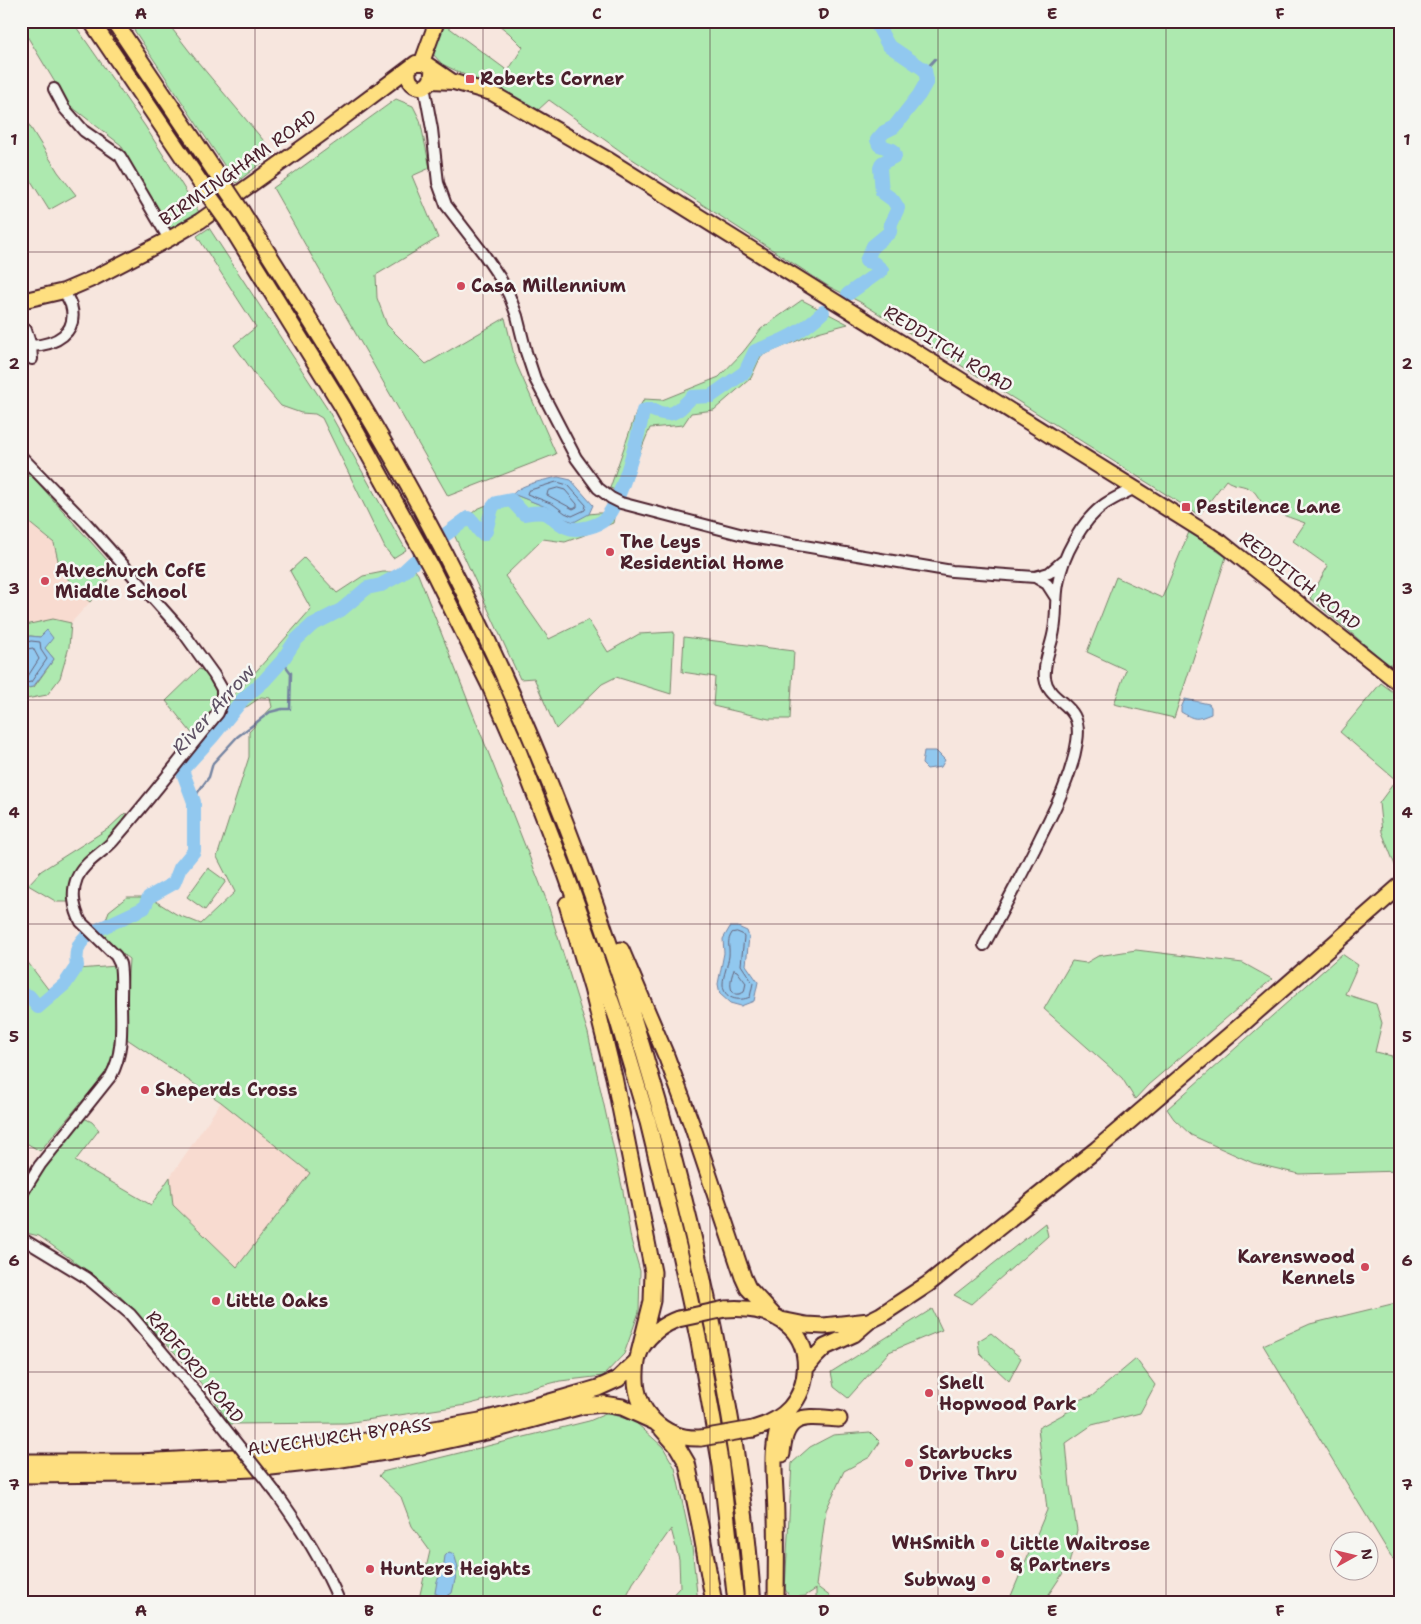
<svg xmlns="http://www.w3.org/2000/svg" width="1421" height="1624" viewBox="0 0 1421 1624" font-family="'Shantell Sans',sans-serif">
	<rect width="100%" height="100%" fill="#f7e6de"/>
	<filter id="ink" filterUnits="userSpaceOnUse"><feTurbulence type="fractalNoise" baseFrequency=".02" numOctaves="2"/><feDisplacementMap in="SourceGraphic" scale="10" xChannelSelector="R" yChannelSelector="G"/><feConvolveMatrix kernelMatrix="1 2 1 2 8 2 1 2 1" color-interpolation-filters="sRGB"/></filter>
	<g filter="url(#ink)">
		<path fill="#f8dbd0" d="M 21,516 L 54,543 L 60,569 L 79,593 L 90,602 L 71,623 L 53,619 L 21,626 Z
			M 221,1102 L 310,1173 L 237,1268 L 173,1205 L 170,1177 Z"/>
		<path fill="#ade9af" stroke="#7c846d" d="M 21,21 L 72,21 L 145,126 L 199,212 L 171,229 L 132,166 L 121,145 L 68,104 L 21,26 Z
			M 128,21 L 166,21 L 197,61 L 274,153 L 236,183 Z
			M 440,21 L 508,71 L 523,47 L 509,33 L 494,21 L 1400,21 L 1400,644 L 1390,666 L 1310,598 L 1328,566 L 1293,541 L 1305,523 C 1292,518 1276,514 1265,505 C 1259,501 1257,493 1252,490 C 1244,484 1233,486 1226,480 L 1199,515 L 860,302 L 828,286 L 626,155 L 549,100 L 538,110 L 442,64 L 432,53 Z
			M 396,99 L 413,106 L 420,120 L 430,168 L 412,176 L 438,238 L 376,275 L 377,298 L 387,325 L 426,364 L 505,318 L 516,363 L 556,454 L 448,496 L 273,188 Z
			M 21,112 L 58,172 L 76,195 L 49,210 L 23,168 L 21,168 Z
			M 209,228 L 328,410 L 406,550 L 393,558 L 385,548 L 322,418 L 315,414 L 301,413 L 281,406 L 259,380 L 234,345 L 256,327 L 197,236 Z
			M 802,300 L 848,324 L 818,332 L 761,356 L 751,378 L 714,410 L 691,413 L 683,425 L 650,428 L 623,493 L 610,488 L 636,413 L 644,399 L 662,400 L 719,377 L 743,352 L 761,329 Z
			M 21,464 L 116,570 L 90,602 L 79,593 L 60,569 L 54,543 L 21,516 Z
			M 513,494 L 570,516 L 598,513 L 615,513 L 613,523 L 582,536 L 565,542 L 543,539 L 505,576 L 549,639 L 588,620 L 608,652 L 639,634 L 674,632 L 671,694 L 616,677 L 602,684 L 556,729 L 534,678 L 520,679 L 452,530 L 477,509 Z
			M 1189,532 L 1226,557 L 1174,718 L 1114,704 L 1126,670 L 1087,652 L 1116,577 L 1162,598 Z
			M 304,558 L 337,593 L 363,576 L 383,572 L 393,572 L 409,562 L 418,574 L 546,899 L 588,1033 L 623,1191 L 631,1240 L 640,1271 L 639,1312 L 624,1354 L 603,1376 L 560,1381 L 466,1405 L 346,1423 L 230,1424 L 210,1394 L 177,1355 L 114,1290 L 39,1236 L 26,1233 L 21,1226 L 21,1210 L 47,1162 L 58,1151 L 84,1118 L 92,1122 L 99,1130 L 75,1161 L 151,1205 L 170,1177 L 173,1205 L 237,1267 L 310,1173 L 221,1102 L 124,1037 L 129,959 L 100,936 L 109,911 L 127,897 L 149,897 L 176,914 L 201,924 L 235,892 L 217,857 L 249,757 L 249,732 L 272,707 L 270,698 L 261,697 L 248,706 L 227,714 L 226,702 L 244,685 L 311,609 L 290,571 Z
			M 53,619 L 71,623 L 69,647 L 60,678 L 47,695 L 21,700 L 21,689 L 34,687 L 54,659 L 45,648 L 40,637 L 30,636 L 21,640 L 21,626 Z
			M 684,637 L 794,651 L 790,719 L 769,719 L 713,706 L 715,677 L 682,672 Z
			M 199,669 L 205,671 C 227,707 218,707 194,736 L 166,701 Z
			M 1381,683 L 1400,697 L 1400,871 L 1398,873 L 1382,832 L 1379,803 L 1396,780 L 1340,732 Z
			M 125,813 L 129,820 L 80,870 L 72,902 L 57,902 L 28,885 L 41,871 L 109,828 Z
			M 208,868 L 226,881 L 205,910 L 187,897 Z
			M 1136,950 L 1243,963 L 1272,979 L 1148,1085 L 1135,1099 L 1122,1078 L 1044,1009 L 1072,961 L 1086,963 L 1098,956 Z
			M 1342,954 L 1358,965 L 1345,994 L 1376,1004 L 1382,1023 L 1375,1052 L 1392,1056 L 1392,1059 L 1400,1077 L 1400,1171 L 1299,1174 L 1253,1163 L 1191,1135 L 1174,1119 L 1167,1109 Z
			M 23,956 L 48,989 L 57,987 L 78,969 L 117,966 L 115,1036 L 112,1058 L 105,1074 L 40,1151 L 21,1140 L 21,957 Z
			M 1045,1223 L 1048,1236 L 971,1304 L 954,1295 Z
			M 1400,1302 L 1400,1571 L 1263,1345 L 1310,1324 Z
			M 932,1309 L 942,1330 L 889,1352 L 848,1398 L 834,1387 L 831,1372 Z
			M 991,1333 L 1021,1358 L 1009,1381 L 980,1354 L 978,1341 Z
			M 1136,1359 L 1155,1385 L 1140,1413 L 1092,1425 L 1066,1443 L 1070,1487 L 1077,1530 L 1069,1564 L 1043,1603 L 1008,1603 L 1047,1510 L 1038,1428 L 1071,1410 L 1081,1399 L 1092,1396 Z
			M 608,1413 L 635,1422 L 663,1447 L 675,1468 L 692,1547 L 698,1603 L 665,1603 L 680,1587 L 679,1559 L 671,1529 L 633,1583 L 623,1603 L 418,1603 L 430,1551 L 412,1526 L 401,1497 L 379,1476 L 382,1472 L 589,1421 Z
			M 870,1432 L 880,1442 L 870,1457 L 844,1471 L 826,1510 L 816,1586 L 839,1603 L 816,1603 L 816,1589 L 805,1596 L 790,1598 L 785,1589 L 792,1463 L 810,1447 L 833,1435 Z"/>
		<path fill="#91c8ef" stroke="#7584a1" d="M 558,477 L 571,480 L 593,505 L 589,514 L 574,522 L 562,518 L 551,509 L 513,494 C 520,484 546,480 558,477 Z
			M 47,630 L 53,638 L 45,648 L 54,659 L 33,687 L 21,689 L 21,640 L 30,636 L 40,637 Z
			M 1185,699 L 1209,704 L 1211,707 L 1211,714 C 1196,720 1195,720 1181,712 L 1181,708 Z
			M 924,751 L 936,751 L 945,760 L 941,767 L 927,769 L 922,764 Z
			M 730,927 L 738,927 L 747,931 L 749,937 L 746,965 L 758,982 L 754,1001 L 741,1006 L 730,1003 L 720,994 L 718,984 L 724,953 L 723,939 Z
			M 449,1552 L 454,1554 L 458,1567 L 452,1593 L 444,1598 L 435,1593 L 437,1581 L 443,1570 L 445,1556 Z"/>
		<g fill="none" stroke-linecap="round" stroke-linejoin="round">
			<path stroke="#666379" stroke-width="1" d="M 557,482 L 568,485 L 586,505 L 585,510 L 572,516 L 565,513 L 553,504 L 527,494 L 528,491 Z
				M 558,488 L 565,490 L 577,504 L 577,507 L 573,509 L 547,495 L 548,491 Z
				M 21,644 L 31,641 L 40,642 L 41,650 L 47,659 L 31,682 L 21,684
				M 21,650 L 33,648 L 39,659 L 28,676 L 21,678
				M 737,932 L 742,934 L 744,937 L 741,965 L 753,983 L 750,997 C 739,1002 723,999 723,984 C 723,975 728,965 729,956 C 730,945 726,942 732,933 Z
				M 734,970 L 737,971 L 746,983 L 744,992 C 728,1001 729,980 734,970 Z"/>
			<path stroke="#7584a1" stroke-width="2.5" d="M 925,70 L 935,59
				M 194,802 L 198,792 L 209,777 L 213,763 L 237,737 L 270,712 L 282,709 L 290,709 L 291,673 L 282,661"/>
			<path stroke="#91c8ef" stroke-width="14" d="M 848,294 L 882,270 L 874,263 L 866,261 L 873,246 L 890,232 L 891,223 L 898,208 L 893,200 L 882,192 L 880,168 L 882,163 L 895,156 L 893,150 L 879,145 L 877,140 L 884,132 L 894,127 L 919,95 L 927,81 L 925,70 L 888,45 L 875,21
				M 445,535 L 468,518 C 476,521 476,530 483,534 L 486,531 L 492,508 L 496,503 L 511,500 L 524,514 C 531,513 540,511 547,514 C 554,517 560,526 569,528 C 579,531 598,526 605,519 C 621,502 639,435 643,411 L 650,409 C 672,419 676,413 692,397 L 711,396 L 745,372 L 755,351 C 783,341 801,333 823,312
				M 95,931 L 144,908 L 149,897 L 174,883 L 180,868 L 194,851 L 194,802 L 182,770 L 212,737 L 243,699 L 264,681 L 282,661 L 295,641 L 312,625 L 341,610 L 367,588 L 381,585 L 401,574 L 415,561
				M 21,995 L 29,996 L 38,1007 L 65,984 L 77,966 C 75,953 78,941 90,934"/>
			<defs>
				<path id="minor" d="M 424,86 L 432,129 L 438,183 L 446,205 L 483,253 L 500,278 L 509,295 L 517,316 L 526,352 L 535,379 L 576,458 L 598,488 L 611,498 L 621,503 L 751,537 L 952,571 L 1035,577 L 1049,573 L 1063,561
					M 54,89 L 64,108 L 84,131 L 120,156 L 169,239
					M 26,330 L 31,346
					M 32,359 L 31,346 C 55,345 79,333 71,305 C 69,300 66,295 64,291
					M 21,456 L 86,523 L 183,632 L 214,675 L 222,689 L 222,703 L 218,713 C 183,755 150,799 114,840 C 104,852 84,862 77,878 C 71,892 74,909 81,922 L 116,956 L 120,964 C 122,975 121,988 121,999 C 121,1026 124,1052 111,1076 L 40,1165 L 21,1195
					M 1035,577 L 1047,584 L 1056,598
					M 984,945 C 1004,908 1024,871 1042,834 C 1057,805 1072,774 1077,742 C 1084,701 1049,705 1045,678 C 1043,662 1052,645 1054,630 C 1057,615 1055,599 1058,584 C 1062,557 1082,520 1105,504 C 1114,498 1125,493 1135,488
					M 21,1238 L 87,1278 L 130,1314 L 206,1404 L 223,1426
					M 276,1493 C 301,1528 324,1563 340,1603"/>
				<path id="major" d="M 422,62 L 437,21
					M 409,69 C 404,90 432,94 432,73
					M 431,81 L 454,82 L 492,93 L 607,159 L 1222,543 L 1400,684
					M 21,301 L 64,291 L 92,279 L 169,239 L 200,221 L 324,132 L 416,63 L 425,63 L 453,82"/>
				<path id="highway" d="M 91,21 L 208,194
					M 114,21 L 224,185
					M 242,212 C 304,310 366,407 421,509 C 522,695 600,897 658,1101 C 695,1234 726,1369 743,1505 C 748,1538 750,1570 753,1603
					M 228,222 L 342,406 L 432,569 L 489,684 L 519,753 L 566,874 L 618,1021 L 648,1122 L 680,1254 L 699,1342 L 721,1466 L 736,1603
					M 567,904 L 592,988 L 614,1077 L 653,1272 L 652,1301 L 639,1353
					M 621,950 L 667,1058 L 693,1128 L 743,1277 L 748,1288 L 775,1317
					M 725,1309 C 748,1307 773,1311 790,1327 C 812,1348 809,1387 790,1408 C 780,1419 767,1425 753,1429
					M 678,1319 C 664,1324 650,1334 642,1347 C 638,1355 636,1364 636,1373 C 634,1411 663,1440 701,1438
					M 781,1320 L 806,1325 L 824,1326 L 869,1321
					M 806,1368 L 815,1357 L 825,1347 L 854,1334 L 869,1321 L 881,1315 L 928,1284 L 1097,1149 L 1231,1034 L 1400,886
					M 662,1429 L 677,1446 L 687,1463 L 700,1525 L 714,1603
					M 782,1454 C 785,1411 805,1417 839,1419
					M 21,1462 L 139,1462 L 252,1456 L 343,1445 L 480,1421 L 550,1402 L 598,1388 L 618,1379 L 637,1361
					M 21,1475 L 138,1474 L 253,1469 L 335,1460 L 422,1446 L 486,1432 L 582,1406 L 603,1404 L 622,1407 L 655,1422
					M 776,1603 C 776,1574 777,1546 776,1518 C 776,1481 768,1450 783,1415"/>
			</defs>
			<use href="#minor" stroke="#4a1f2b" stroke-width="14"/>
			<use href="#major" stroke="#4a1f2b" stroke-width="18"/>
			<use href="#highway" stroke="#4a1f2b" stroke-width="19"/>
			<use href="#minor" stroke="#f6f6f2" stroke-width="10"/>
			<use href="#major" stroke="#fedf80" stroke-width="14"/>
			<use href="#highway" stroke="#fedf80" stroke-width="15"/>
			<defs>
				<path id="minor-bridge" d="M 223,1426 L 276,1493"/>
				<path id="highway-bridge" d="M 224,185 L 242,212
					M 208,194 L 228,222
					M 678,1319 L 725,1309
					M 701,1438 L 753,1429"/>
			</defs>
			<use href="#minor-bridge" stroke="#4a1f2b" stroke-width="14" stroke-linecap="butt"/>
			<use href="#highway-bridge" stroke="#4a1f2b" stroke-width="19" stroke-linecap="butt"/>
			<use href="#minor-bridge" stroke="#f6f6f2" stroke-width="10"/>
			<use href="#highway-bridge" stroke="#fedf80" stroke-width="15"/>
		</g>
	</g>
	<path fill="none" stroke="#4a1f2b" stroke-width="1" stroke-opacity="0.55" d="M 255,21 L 255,1603M 483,21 L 483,1603M 710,21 L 710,1603M 938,21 L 938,1603M 1166,21 L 1166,1603M 21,252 L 1400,252M 21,476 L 1400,476M 21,700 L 1400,700M 21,924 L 1400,924M 21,1148 L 1400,1148M 21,1372 L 1400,1372"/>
	<g fill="#d1495b" stroke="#f6f6f2" stroke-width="2">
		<rect x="465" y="74" width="10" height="10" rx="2.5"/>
		<circle cx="461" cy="286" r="5"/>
		<rect x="1181" y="502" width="10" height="10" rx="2.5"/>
		<circle cx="610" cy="552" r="5"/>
		<circle cx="45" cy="581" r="5"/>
		<circle cx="145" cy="1090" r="5"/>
		<circle cx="1365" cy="1267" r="5"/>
		<circle cx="216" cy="1301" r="5"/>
		<circle cx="929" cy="1393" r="5"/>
		<circle cx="909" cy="1463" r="5"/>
		<circle cx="985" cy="1543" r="5"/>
		<circle cx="1000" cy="1554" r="5"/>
		<circle cx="370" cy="1569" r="5"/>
		<circle cx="986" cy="1580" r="5"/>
	</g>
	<g text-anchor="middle" stroke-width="5" stroke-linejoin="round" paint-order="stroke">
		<g font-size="18" font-weight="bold" fill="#4a1f2b" stroke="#f6f6f2" text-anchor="start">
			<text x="480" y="85">Roberts Corner</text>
			<text x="471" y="292">Casa Millennium</text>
			<text x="1196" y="513">Pestilence Lane</text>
			<text x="620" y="548">The Leys<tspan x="620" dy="21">Residential Home</tspan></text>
			<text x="55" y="577">Alvechurch CofE<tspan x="55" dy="21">Middle School</tspan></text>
			<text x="155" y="1096">Sheperds Cross</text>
			<text x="1355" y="1263" text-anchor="end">Karenswood<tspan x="1355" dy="21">Kennels</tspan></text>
			<text x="226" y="1307">Little Oaks</text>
			<text x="939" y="1389">Shell<tspan x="939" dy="21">Hopwood Park</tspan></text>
			<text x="919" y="1459">Starbucks<tspan x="919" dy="21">Drive Thru</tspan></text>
			<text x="975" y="1549" text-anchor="end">WHSmith</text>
			<text x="1010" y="1550">Little Waitrose<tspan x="1010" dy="21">&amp; Partners</tspan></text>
			<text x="380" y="1575">Hunters Heights</text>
			<text x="976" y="1586" text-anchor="end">Subway</text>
		</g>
		<g font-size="18" fill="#4a1f2b" stroke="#f6f6f2">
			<text transform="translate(238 168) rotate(-35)" y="6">BIRMINGHAM ROAD</text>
			<text transform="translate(948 349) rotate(32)" y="6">REDDITCH ROAD</text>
			<text transform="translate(1300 581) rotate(38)" y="6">REDDITCH ROAD</text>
			<text transform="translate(195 1367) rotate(50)" y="6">RADFORD ROAD</text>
			<text transform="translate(339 1437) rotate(-8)" y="6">ALVECHURCH BYPASS</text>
		</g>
		<g font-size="19" font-style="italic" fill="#5f5266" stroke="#f6f6f2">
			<text transform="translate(213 709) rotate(-48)" y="7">River Arrow</text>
		</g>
	</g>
	<rect width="1421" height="1624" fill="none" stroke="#f6f6f2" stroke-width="55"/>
	<g transform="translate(1354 1556) rotate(82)"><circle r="24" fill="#f6f6f2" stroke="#b1a0a2"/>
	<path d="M0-4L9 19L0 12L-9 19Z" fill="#d1495b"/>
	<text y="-8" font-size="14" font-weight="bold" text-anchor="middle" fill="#4a1f2b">N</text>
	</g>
	<rect x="28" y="28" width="1366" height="1568" fill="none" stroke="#4a1f2b" stroke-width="2"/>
	<g font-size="16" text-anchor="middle" font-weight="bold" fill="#4a1f2b">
		<text x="141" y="19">A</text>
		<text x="369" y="19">B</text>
		<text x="597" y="19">C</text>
		<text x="824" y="19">D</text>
		<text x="1052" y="19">E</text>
		<text x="1280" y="19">F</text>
		<text x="14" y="145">1</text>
		<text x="1407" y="145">1</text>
		<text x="14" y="369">2</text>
		<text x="1407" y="369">2</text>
		<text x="14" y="594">3</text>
		<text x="1407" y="594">3</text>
		<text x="14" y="818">4</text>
		<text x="1407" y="818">4</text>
		<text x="14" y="1042">5</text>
		<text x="1407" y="1042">5</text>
		<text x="14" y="1266">6</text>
		<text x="1407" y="1266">6</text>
		<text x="14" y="1490">7</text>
		<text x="1407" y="1490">7</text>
		<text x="141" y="1616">A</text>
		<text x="369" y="1616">B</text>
		<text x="597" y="1616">C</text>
		<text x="824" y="1616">D</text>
		<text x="1052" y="1616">E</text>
		<text x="1280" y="1616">F</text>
	</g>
</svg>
